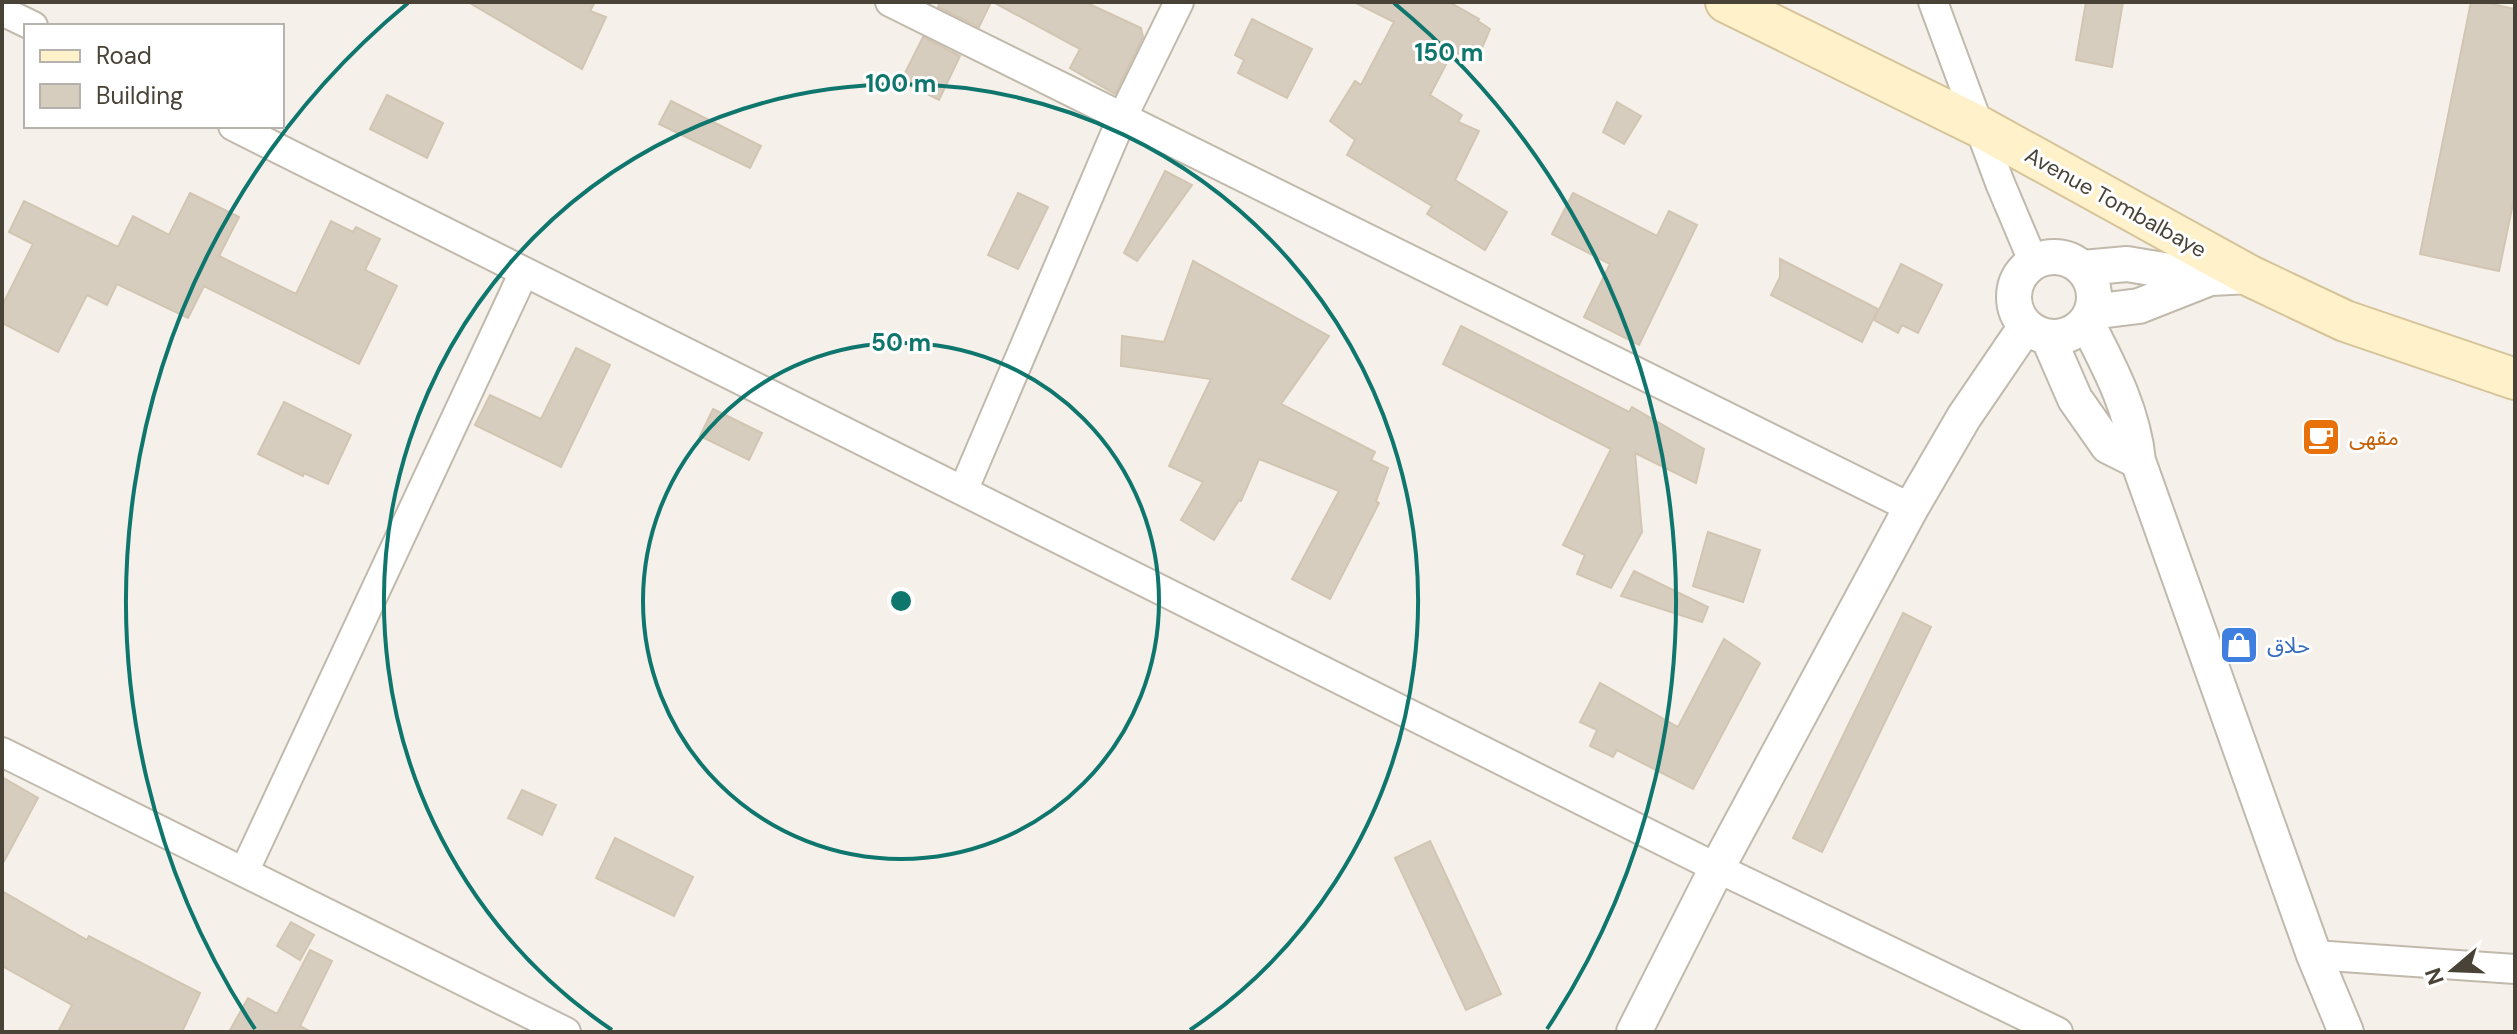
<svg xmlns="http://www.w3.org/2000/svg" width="2517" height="1034" viewBox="0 0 2517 1034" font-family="'DM Sans','Noto Sans Arabic',sans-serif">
	<rect width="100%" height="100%" fill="#f5f1ea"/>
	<path fill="#d7cdbf" stroke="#d2c5b2" stroke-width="2" d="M 468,2 L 595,2 L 590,11 L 606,17 L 582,69 Z
		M 940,2 L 991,2 L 979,27 L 938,7 Z
		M 993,2 L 1085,2 L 1141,28 L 1143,37 L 1115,94 L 1070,68 L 1080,49 Z
		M 1354,2 L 1449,2 L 1479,19 L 1478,21 L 1490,29 L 1476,62 L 1453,51 L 1430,95 L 1462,115 L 1458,122 L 1479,131 L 1455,180 L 1507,212 L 1485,250 L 1427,214 L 1432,206 L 1347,155 L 1355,140 L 1330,121 L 1355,81 L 1361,85 L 1394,22 Z
		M 2086,2 L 2123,2 L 2112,67 L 2076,60 Z
		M 2471,2 L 2483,2 L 2515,9 L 2515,194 L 2499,271 L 2420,254 Z
		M 1252,19 L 1312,49 L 1287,98 L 1238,73 L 1244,60 L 1235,55 Z
		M 923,37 L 960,56 L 939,100 L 901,81 Z
		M 387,95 L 443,123 L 427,158 L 370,129 Z
		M 671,101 L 761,146 L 750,168 L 659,124 Z
		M 1617,102 L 1641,116 L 1624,144 L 1603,132 Z
		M 1165,171 L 1192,185 L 1137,261 L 1124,253 Z
		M 190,193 L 239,217 L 219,256 L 296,294 L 331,221 L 353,232 L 356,227 L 380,239 L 365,270 L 397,286 L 359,364 L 204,286 L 188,318 L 117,284 L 107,305 L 87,295 L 58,352 L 2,323 L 2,306 L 33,244 L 9,232 L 24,201 L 118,247 L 133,216 L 169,235 Z
		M 1018,193 L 1048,207 L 1018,269 L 988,255 Z
		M 1573,193 L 1657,236 L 1669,211 L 1697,225 L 1639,345 L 1584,317 L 1610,264 L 1552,234 Z
		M 1780,259 L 1878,309 L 1862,342 L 1771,295 L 1780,277 Z
		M 1193,261 L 1329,336 L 1281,404 L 1375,452 L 1371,460 L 1388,468 L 1376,501 L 1379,503 L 1330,599 L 1292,579 L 1339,491 L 1259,459 L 1241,501 L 1239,500 L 1214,540 L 1181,520 L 1203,482 L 1169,466 L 1211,379 L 1121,366 L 1122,336 L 1164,342 Z
		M 1901,264 L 1942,285 L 1918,333 L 1902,325 L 1898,333 L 1874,320 Z
		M 1461,326 L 1629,412 L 1632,407 L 1704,449 L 1696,483 L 1635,453 L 1642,532 L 1611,588 L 1577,574 L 1585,555 L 1563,545 L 1611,449 L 1443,364 Z
		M 576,348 L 610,365 L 561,467 L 475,425 L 490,395 L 541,419 Z
		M 284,402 L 351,435 L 328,484 L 304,473 L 303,476 L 258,454 Z
		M 713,409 L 762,433 L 749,460 L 700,436 Z
		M 1708,532 L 1760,550 L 1743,602 L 1693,586 Z
		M 1634,571 L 1708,607 L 1702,622 L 1621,596 Z
		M 1903,613 L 1931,627 L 1822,852 L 1793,838 Z
		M 1724,639 L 1760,663 L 1693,789 L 1617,750 L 1613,757 L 1590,746 L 1597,730 L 1580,722 L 1600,683 L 1678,727 Z
		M 2,777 L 38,798 L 2,865 Z
		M 522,790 L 556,805 L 542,835 L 508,818 Z
		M 615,838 L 693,877 L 674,916 L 596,878 Z
		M 1430,841 L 1501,994 L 1466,1010 L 1395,858 Z
		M 2,891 L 87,940 L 89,936 L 200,993 L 182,1032 L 58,1032 L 72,1005 L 2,966 Z
		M 291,922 L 314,935 L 300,960 L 277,946 Z
		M 310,950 L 332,961 L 300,1026 L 311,1032 L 229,1032 L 248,998 L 277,1014 Z"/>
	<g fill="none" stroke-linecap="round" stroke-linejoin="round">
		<defs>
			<path id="minor" d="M 890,2 L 1911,508
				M 1933,2 L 2000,183 L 2033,261
				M 2,11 L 33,26
				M 233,126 L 1717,868 L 2058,1032
				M 963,491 L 1122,118 L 1179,2
				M 2,752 L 566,1032
				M 244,872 L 524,272
				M 2314,955 L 2515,969"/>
			<path id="tertiary" d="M2014 297a40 40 0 1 1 80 0a40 40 0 1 1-80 0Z
				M 2083,268 L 2127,264 L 2211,278 L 2250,276
				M 2091,312 L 2139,306 L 2210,278
				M 2086,321 C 2109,366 2133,410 2138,461 L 2314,955 L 2346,1032
				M 2048,337 L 2075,399 L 2108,446 L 2138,461
				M 1634,1032 L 1717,868 L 1911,508 L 1964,417 L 2026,326"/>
			<path id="secondary" d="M 1726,2 L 1980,127 L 2250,276 L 2345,321 L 2515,379"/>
		</defs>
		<use href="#minor" stroke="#c1b9ac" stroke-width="32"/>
		<use href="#tertiary" stroke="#c1b9ac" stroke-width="38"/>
		<use href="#secondary" stroke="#d6c499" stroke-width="44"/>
		<use href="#minor" stroke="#fff" stroke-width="28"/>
		<use href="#tertiary" stroke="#fff" stroke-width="34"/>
		<use href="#secondary" stroke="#fff1ca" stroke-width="40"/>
	</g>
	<g fill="none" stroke="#0f766e" stroke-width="4">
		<circle cx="901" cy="601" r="258"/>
		<path d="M612 1030A517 517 0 1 1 1190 1030"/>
		<path d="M255 1029A775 775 0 0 1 408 3M1394 3A775 775 0 0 1 1547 1029"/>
	</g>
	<defs>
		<symbol id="cafe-square" viewBox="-11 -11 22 22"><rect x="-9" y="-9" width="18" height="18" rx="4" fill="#e8710a" stroke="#fff"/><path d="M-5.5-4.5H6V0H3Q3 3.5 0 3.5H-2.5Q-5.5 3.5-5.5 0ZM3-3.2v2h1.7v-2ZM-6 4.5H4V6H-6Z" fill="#fff"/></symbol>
		<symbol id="shop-square" viewBox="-11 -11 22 22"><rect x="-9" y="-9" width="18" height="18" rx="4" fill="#3f7fe0" stroke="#fff"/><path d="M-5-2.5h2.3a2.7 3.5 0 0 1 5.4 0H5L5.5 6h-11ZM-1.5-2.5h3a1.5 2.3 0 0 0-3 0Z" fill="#fff"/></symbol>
	</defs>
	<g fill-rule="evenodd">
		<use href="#cafe-square" x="2299" y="415" width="44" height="44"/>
		<use href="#shop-square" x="2217" y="623" width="44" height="44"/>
	</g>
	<g text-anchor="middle" stroke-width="6" stroke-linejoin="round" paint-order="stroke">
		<g font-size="22" fill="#494237" stroke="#fff">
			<text transform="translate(2116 202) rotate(29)" y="8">Avenue Tombalbaye</text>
		</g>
		<g font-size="22" fill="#c56008" stroke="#fff" text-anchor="start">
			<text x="2349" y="445">مقهى</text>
		</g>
		<g font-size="22" fill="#366cbe" stroke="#fff" text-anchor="start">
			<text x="2267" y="653">حلاق</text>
		</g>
	</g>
	<circle cx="901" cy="601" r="12" fill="#0f766e" stroke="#fff" stroke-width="4"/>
	<g font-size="24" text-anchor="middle" font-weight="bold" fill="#0f766e" stroke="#fff" stroke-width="6" stroke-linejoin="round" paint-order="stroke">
		<text x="1449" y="61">150 m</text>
		<text x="901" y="92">100 m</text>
		<text x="901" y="351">50 m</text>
	</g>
	<rect width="2517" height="1034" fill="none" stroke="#494237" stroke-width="8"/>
	<rect x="24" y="24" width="260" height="104" fill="#ffffff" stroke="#b6b3af" stroke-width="2"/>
	<rect x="40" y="50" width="40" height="12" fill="#fff1ca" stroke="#b6b3af" stroke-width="2"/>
	<text x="96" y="64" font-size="24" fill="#494237">Road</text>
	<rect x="40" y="84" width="40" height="24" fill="#d7cdbf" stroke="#b6b3af" stroke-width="2"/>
	<text x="96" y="104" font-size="24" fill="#494237">Building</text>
	<g transform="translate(2453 970) rotate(251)" stroke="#ffffff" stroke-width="6" paint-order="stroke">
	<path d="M0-6L14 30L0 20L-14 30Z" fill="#494237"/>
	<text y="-12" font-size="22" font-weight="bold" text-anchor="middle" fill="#494237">N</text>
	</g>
</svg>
